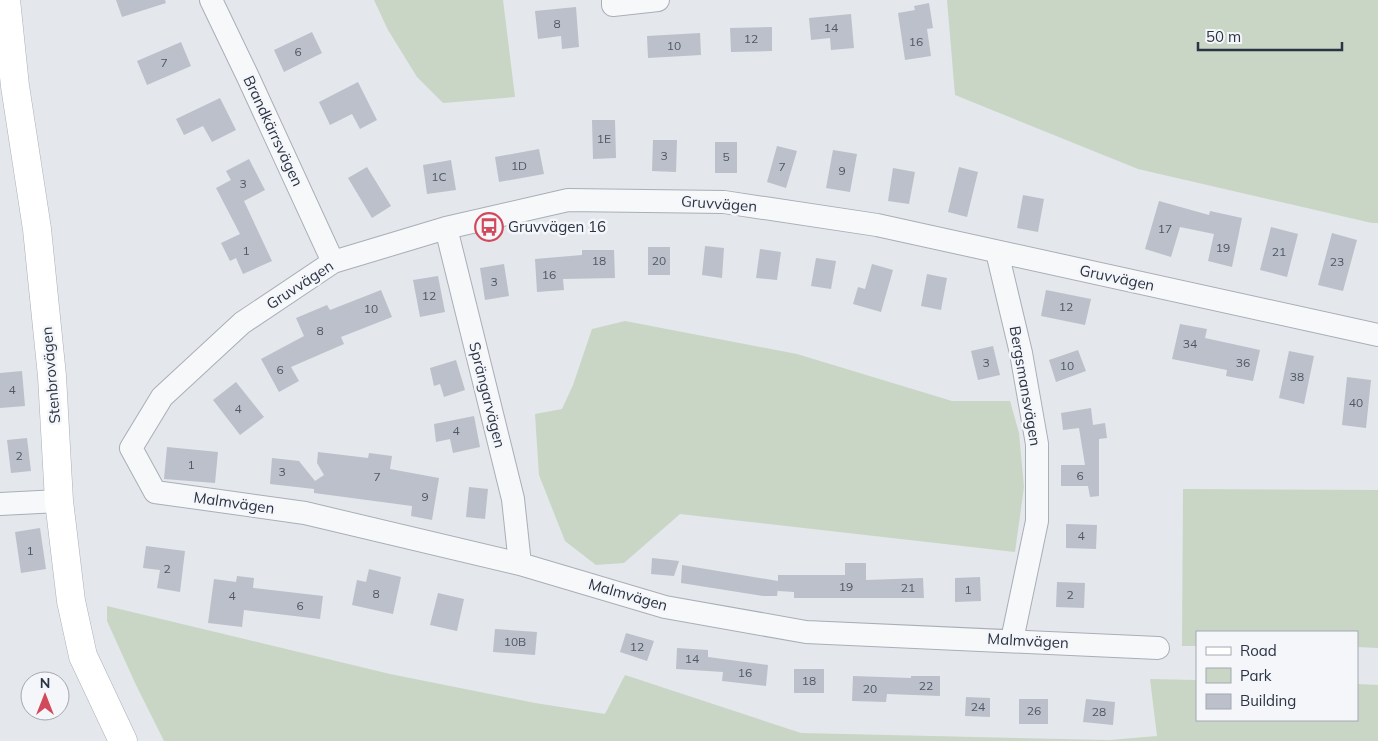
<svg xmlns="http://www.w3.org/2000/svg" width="1378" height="741" viewBox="0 0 1378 741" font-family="Mulish,sans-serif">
	<rect width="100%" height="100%" fill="#e4e7ec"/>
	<path fill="#c9d6c5" d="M 374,0 L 503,0 L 515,97 L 443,103 L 417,77 L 388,30 Z
		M 947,0 L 1378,0 L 1378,223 L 1372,223 L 1138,169 L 955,95 Z
		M 625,321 L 797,354 L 952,401 L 1010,401 L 1019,433 L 1024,487 L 1015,552 L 680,514 L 624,563 L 596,565 L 565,541 L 539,475 L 535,414 L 562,409 L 573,385 L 592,329 Z
		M 1183,489 L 1378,490 L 1378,648 L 1357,647 L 1357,632 L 1197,632 L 1197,646 L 1182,646 Z
		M 107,606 L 390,674 L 535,703 L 605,714 L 625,675 L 801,733 L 1109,740 L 1157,736 L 1150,679 L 1197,680 L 1197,720 L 1357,720 L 1357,684 L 1378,685 L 1378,741 L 164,741 L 136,685 L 107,621 Z"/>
	<path fill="#bbc0ca" d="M 116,0 L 165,0 L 166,3 L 122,17 Z
		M 929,3 L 933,28 L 927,29 L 931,56 L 905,60 L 898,13 L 915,10 L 914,6 Z
		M 576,7 L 579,47 L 562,49 L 561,36 L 538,39 L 535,11 Z
		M 851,14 L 854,48 L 831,50 L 830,38 L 811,40 L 809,18 Z
		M 772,27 L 772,51 L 731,52 L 730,28 Z
		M 312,32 L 322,53 L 284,72 L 274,50 Z
		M 700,33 L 701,55 L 648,58 L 647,36 Z
		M 181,42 L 191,66 L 147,85 L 137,61 Z
		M 358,82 L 377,120 L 360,129 L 352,114 L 330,125 L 319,102 Z
		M 220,98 L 236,130 L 212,142 L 203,126 L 184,135 L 176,119 Z
		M 592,120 L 615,120 L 616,158 L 593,159 Z
		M 653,140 L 677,140 L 676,172 L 652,171 Z
		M 715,142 L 737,142 L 737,173 L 715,173 Z
		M 777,146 L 797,151 L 786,188 L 767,182 Z
		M 539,149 L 544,174 L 499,182 L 495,157 Z
		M 833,150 L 857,154 L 850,192 L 826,188 Z
		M 249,159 L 265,190 L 244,201 L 272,261 L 243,274 L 236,258 L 230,261 L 221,243 L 240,234 L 216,188 L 231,180 L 226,171 Z
		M 451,160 L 456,190 L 427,194 L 423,165 Z
		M 367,167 L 391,206 L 372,218 L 348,178 Z
		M 959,167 L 978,172 L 967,217 L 948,212 Z
		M 893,168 L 915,172 L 909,204 L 888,201 Z
		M 1023,195 L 1044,199 L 1038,232 L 1017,228 Z
		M 1159,201 L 1209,215 L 1210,211 L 1242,218 L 1232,267 L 1208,261 L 1214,234 L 1180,227 L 1171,257 L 1145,249 Z
		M 1271,227 L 1298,234 L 1287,277 L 1260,270 Z
		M 1332,233 L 1357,240 L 1343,291 L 1318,285 Z
		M 705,246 L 724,248 L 722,278 L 702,275 Z
		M 648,247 L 670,247 L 670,275 L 648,275 Z
		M 760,249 L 781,252 L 777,280 L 756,278 Z
		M 582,250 L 614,250 L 615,278 L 563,279 L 564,290 L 537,292 L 535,259 L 582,255 Z
		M 816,258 L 836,261 L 831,289 L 811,286 Z
		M 504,264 L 509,296 L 485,300 L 480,268 Z
		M 872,264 L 893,270 L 881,312 L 853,304 L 858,287 L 865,289 Z
		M 927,274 L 947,278 L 941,310 L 921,306 Z
		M 438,276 L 445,312 L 420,317 L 413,280 Z
		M 381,290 L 392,317 L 341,337 L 344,344 L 291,367 L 299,381 L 279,392 L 261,359 L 304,336 L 296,318 L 327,305 L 330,310 Z
		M 1046,290 L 1091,299 L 1085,325 L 1041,316 Z
		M 1180,324 L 1207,329 L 1205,338 L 1260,350 L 1253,381 L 1226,376 L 1227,370 L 1172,359 Z
		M 993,346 L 1000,375 L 978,380 L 971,351 Z
		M 1078,350 L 1086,371 L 1056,382 L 1049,360 Z
		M 1289,351 L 1314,356 L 1304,404 L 1279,398 Z
		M 456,360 L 465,390 L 444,397 L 440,384 L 434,386 L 430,368 Z
		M 22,371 L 25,406 L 0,408 L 0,373 Z
		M 1347,377 L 1371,380 L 1366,428 L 1342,425 Z
		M 236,382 L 264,417 L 240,435 L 213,400 Z
		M 1091,408 L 1093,425 L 1105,423 L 1107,438 L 1099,439 L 1099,496 L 1090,497 L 1088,486 L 1061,486 L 1061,465 L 1085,465 L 1079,428 L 1063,430 L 1061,413 Z
		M 474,416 L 480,447 L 453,453 L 450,439 L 436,442 L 434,424 Z
		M 27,438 L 31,471 L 11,473 L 7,440 Z
		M 167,447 L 218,452 L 215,483 L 164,479 Z
		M 318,452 L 368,458 L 369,453 L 392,456 L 390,469 L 439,478 L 432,520 L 411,516 L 412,506 L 314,493 L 314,489 L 270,484 L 272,458 L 299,461 L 315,481 L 324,475 L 317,463 Z
		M 469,487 L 488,489 L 485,519 L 466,517 Z
		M 1066,524 L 1097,525 L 1096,549 L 1066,548 Z
		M 40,528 L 46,569 L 21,573 L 15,532 Z
		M 146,546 L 185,551 L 180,592 L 157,588 L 160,570 L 143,568 Z
		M 652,558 L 679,561 L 674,576 L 651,574 Z
		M 845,563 L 866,563 L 866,580 L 923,578 L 924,598 L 794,598 L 794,592 L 778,591 L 778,589 L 777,596 L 763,596 L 681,583 L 682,565 L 778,581 L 778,575 L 845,575 Z
		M 369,569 L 401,577 L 393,614 L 352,605 L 357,580 L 366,582 Z
		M 237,576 L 254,578 L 253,588 L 323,596 L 320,619 L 244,610 L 242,627 L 208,623 L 214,579 L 236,582 Z
		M 980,577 L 981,601 L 955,602 L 955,578 Z
		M 1057,582 L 1085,583 L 1084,608 L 1056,607 Z
		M 438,593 L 464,599 L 457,631 L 430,625 Z
		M 495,629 L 537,632 L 535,655 L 493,652 Z
		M 626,633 L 654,641 L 647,661 L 620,652 Z
		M 677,648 L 708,650 L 708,657 L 768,665 L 766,686 L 722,681 L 723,672 L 676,669 Z
		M 794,669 L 824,669 L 824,693 L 794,693 Z
		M 853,676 L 911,678 L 911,676 L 940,676 L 940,696 L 887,694 L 886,702 L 852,701 Z
		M 966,697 L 990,698 L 990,717 L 965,716 Z
		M 1019,699 L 1048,699 L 1048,724 L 1019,724 Z
		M 1086,699 L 1115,702 L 1113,725 L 1083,722 Z"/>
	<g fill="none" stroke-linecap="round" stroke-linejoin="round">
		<defs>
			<path id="street" d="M 211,0 L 248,77 L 333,262
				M 613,0 L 613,5 L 658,0
				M 446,228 L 513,499 L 520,564
				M 997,252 L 1021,353 L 1037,444 L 1037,521 L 1012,640
				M 0,504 L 59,501
				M 1158,648 L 806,632 L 665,607 L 520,564 L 305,513 L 155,492 L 131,448 L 162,397 L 242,323 L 333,262 L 446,228 L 568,200 L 724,202 L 877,225 L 1378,335"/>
			<path id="secondary" d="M 6,0 L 15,86 L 37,229 L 52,376 L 59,501 L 71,601 L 83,656 L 123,741"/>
		</defs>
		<use href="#street" stroke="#a9aeb7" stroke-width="24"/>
		<use href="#secondary" stroke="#a9aeb7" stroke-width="29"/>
		<use href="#street" stroke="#f7f8fa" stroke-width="22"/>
		<use href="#secondary" stroke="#fff" stroke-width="28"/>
	</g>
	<defs>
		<symbol id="bus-ring" viewBox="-11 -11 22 22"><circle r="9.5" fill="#f4f6f9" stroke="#d1495b" stroke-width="1.5"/><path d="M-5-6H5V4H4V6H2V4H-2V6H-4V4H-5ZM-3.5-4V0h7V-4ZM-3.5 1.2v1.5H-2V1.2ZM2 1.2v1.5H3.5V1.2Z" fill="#d1495b"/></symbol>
	</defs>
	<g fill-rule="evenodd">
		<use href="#bus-ring" x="473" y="211" width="32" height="32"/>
	</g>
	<g text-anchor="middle" stroke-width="5" stroke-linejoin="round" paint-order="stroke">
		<g font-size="12" fill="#4f5766">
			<text x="557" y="28">8</text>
			<text x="831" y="32">14</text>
			<text x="751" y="43">12</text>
			<text x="916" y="46">16</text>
			<text x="674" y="50">10</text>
			<text x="298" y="56">6</text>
			<text x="164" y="67">7</text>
			<text x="604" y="143">1E</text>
			<text x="664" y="160">3</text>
			<text x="726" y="161">5</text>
			<text x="519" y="170">1D</text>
			<text x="782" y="171">7</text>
			<text x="842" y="175">9</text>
			<text x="439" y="181">1C</text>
			<text x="243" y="188">3</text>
			<text x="1165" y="233">17</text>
			<text x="1223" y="252">19</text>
			<text x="246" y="255">1</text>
			<text x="1279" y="256">21</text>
			<text x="599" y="265">18</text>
			<text x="659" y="265">20</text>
			<text x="1337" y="266">23</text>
			<text x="549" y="279">16</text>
			<text x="494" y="286">3</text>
			<text x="429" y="300">12</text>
			<text x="1066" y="311">12</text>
			<text x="371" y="313">10</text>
			<text x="320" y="335">8</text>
			<text x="1190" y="348">34</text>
			<text x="986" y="367">3</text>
			<text x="1243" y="367">36</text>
			<text x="1067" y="370">10</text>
			<text x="280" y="374">6</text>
			<text x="1297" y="381">38</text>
			<text x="12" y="394">4</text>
			<text x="1356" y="407">40</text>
			<text x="238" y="413">4</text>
			<text x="456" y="435">4</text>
			<text x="19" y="460">2</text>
			<text x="191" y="469">1</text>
			<text x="282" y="476">3</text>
			<text x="1080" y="480">6</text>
			<text x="377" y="481">7</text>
			<text x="425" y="501">9</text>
			<text x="1081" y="540">4</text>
			<text x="30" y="555">1</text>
			<text x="167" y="573">2</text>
			<text x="846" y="591">19</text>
			<text x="908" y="592">21</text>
			<text x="968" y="594">1</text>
			<text x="376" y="598">8</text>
			<text x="1070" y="599">2</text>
			<text x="232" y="600">4</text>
			<text x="300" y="610">6</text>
			<text x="515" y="646">10B</text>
			<text x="637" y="651">12</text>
			<text x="692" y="663">14</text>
			<text x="745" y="677">16</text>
			<text x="809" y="685">18</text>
			<text x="926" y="690">22</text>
			<text x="870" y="693">20</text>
			<text x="978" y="711">24</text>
			<text x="1034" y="715">26</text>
			<text x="1099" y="716">28</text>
		</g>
		<g font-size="15" fill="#2b3445" stroke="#f4f6f9">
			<text transform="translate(273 131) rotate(65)" y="5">Brandkärrsvägen</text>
			<text transform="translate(719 204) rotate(4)" y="5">Gruvvägen</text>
			<text transform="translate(1117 278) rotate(12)" y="5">Gruvvägen</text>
			<text transform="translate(300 285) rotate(-33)" y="5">Gruvvägen</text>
			<text transform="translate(51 375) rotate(-95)" y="5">Stenbrovägen</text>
			<text transform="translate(1025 386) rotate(80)" y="5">Bergsmansvägen</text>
			<text transform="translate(487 395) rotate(76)" y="5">Sprängarvägen</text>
			<text transform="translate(234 503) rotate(8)" y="5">Malmvägen</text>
			<text transform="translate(628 595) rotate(16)" y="5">Malmvägen</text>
			<text transform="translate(1028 641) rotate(3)" y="5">Malmvägen</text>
		</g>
		<g font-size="15" fill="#2b3445" stroke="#f4f6f9" text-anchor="start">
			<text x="508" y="232">Gruvvägen 16</text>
		</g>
	</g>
	<rect x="1196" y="631" width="162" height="90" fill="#f4f6f9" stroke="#a4a8b1"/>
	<rect x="1206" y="647" width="25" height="8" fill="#ffffff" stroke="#a4a8b1"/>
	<text x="1240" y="656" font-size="15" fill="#2b3445">Road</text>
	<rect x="1206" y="668" width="25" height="15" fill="#c9d6c5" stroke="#a4a8b1"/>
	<text x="1240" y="681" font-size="15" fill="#2b3445">Park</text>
	<rect x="1206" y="694" width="25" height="15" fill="#bbc0ca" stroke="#a4a8b1"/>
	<text x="1240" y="706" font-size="15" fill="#2b3445">Building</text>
	<g transform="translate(45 696)"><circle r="24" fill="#f4f6f9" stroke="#a4a8b1"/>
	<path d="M0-4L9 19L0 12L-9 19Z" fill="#d1495b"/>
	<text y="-8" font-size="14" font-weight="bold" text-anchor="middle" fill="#2b3445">N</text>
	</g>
	<path d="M1198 42v8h144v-8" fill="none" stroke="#2b3445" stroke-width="2.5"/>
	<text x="1206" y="42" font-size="15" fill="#2b3445" stroke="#f4f6f9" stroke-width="4" paint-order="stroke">50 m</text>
</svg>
